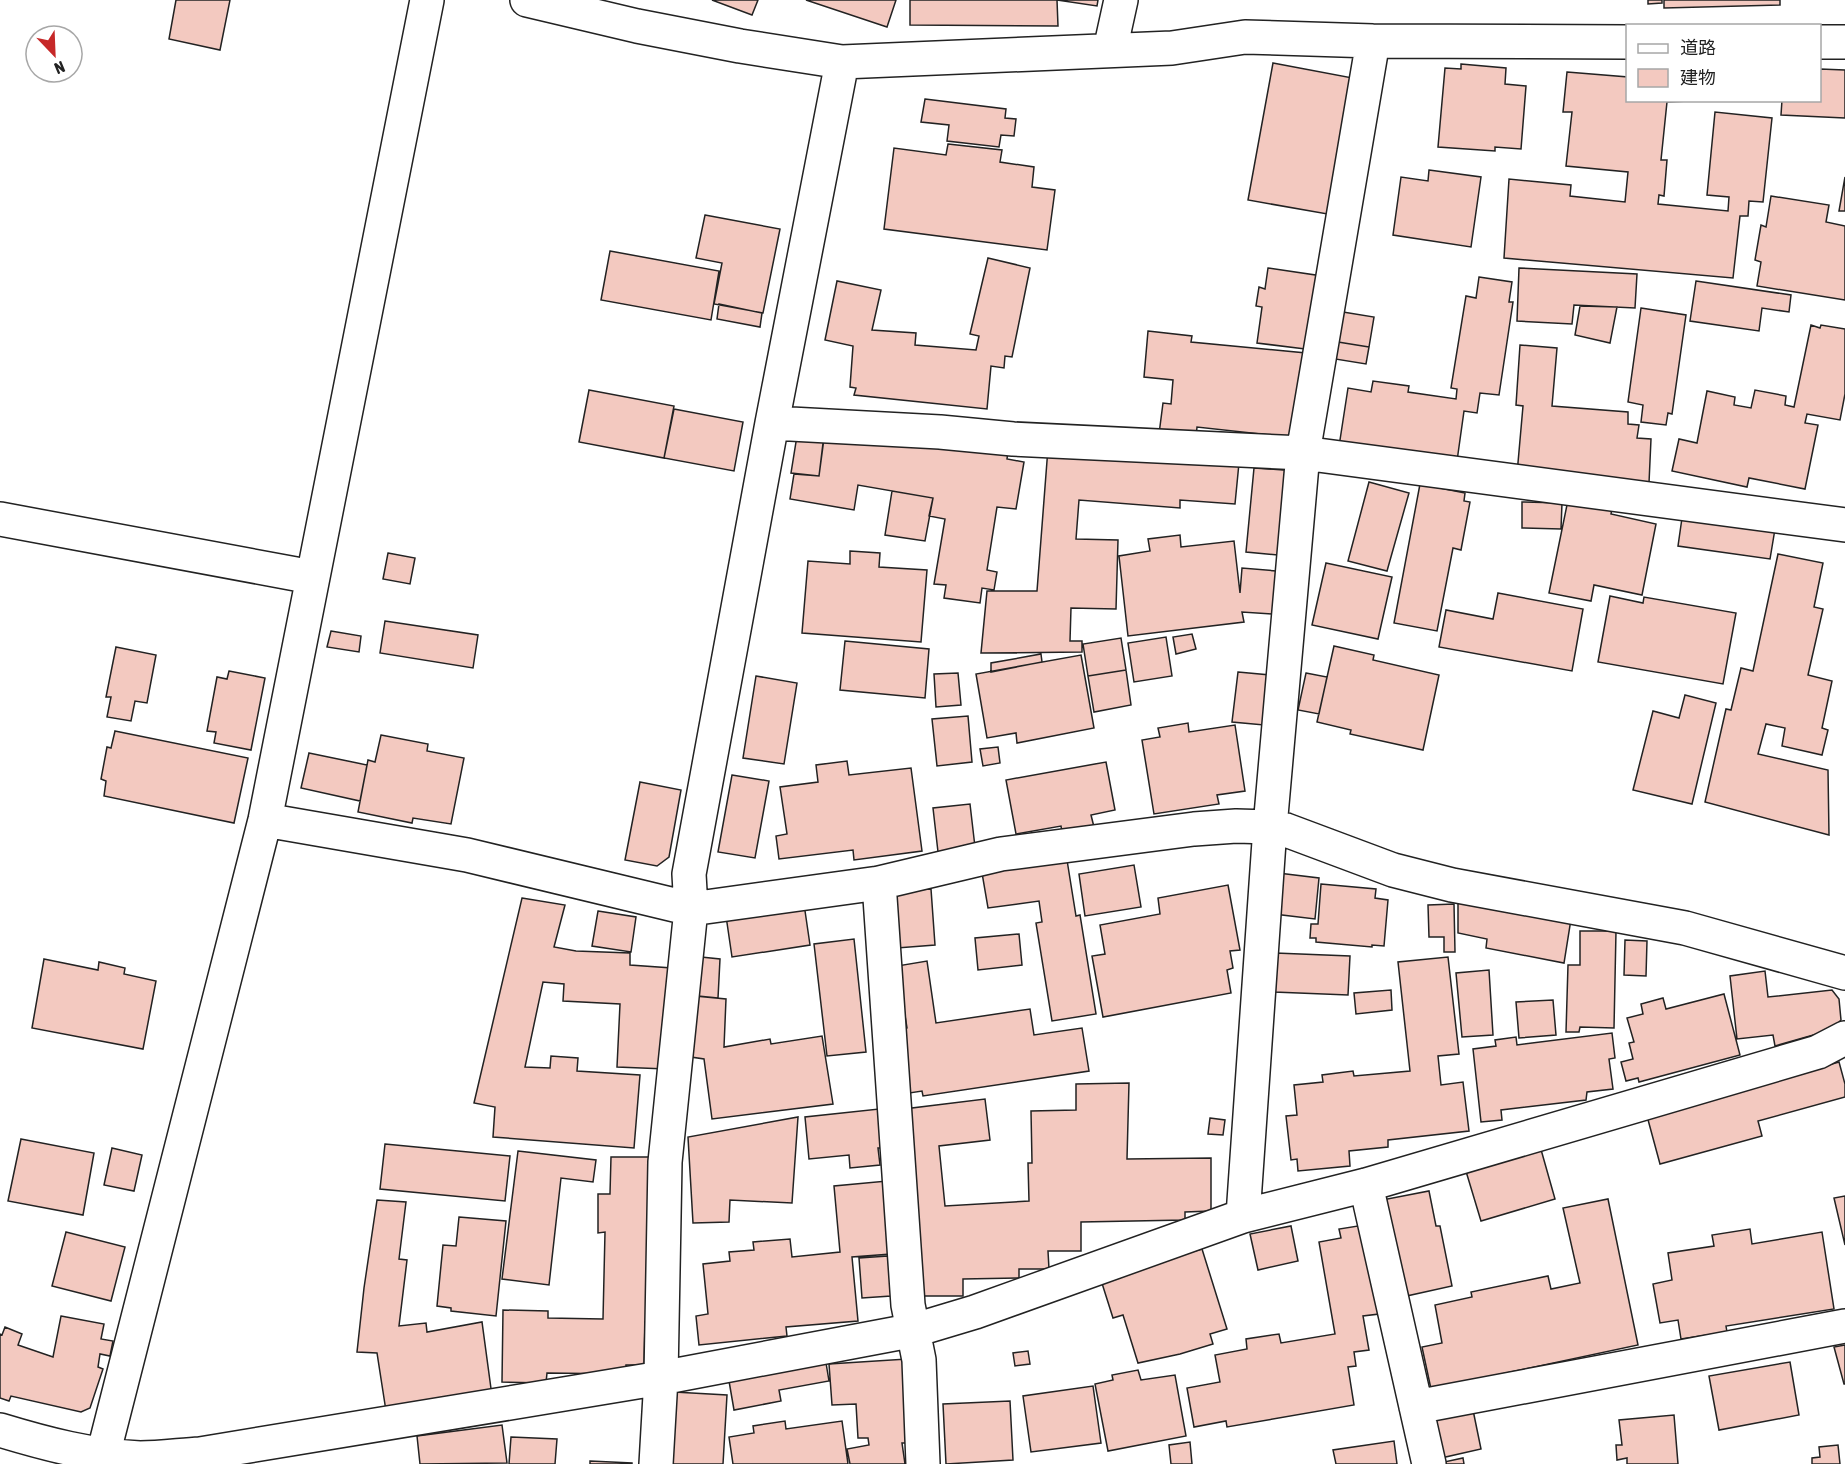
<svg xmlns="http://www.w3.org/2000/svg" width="1845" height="1464" viewBox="0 0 1845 1464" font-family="'Asap Condensed','Noto Sans JP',sans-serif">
	<rect width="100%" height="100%" fill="#fff"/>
	<path fill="#f3c9c0" stroke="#222" stroke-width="1.5" d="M 176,0 L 230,0 L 220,50 L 169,39 Z
		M 712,0 L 758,0 L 752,15 Z
		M 806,0 L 896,0 L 887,27 Z
		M 910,0 L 1098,0 L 1097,6 L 1057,0 L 1058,26 L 910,25 Z
		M 1648,0 L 1662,0 L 1662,3 L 1648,4 Z
		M 1664,0 L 1780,0 L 1780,5 L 1664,8 Z
		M 1273,63 L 1358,79 L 1333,215 L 1248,200 Z
		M 1461,64 L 1506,68 L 1505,84 L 1526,86 L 1521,149 L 1495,147 L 1495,151 L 1438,147 L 1445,68 L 1461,69 Z
		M 1820,69 L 1845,70 L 1845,118 L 1781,115 L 1782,100 L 1820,100 Z
		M 1567,72 L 1628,77 L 1628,100 L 1711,100 L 1667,102 L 1661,160 L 1667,160 L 1664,196 L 1659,195 L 1658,204 L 1728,211 L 1729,197 L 1707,195 L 1715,112 L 1772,118 L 1763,202 L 1749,201 L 1748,216 L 1740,216 L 1733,278 L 1504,258 L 1509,179 L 1571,185 L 1570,196 L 1625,202 L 1628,172 L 1566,166 L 1572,112 L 1563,112 Z
		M 925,99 L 1006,109 L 1005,118 L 1016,119 L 1014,136 L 1001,135 L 999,147 L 947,141 L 949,125 L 921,122 Z
		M 948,144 L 1002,150 L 1000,162 L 1034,167 L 1032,187 L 1055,190 L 1047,250 L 884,229 L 894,148 L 946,155 Z
		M 1429,170 L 1481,177 L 1471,247 L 1393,235 L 1401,177 L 1428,181 Z
		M 1845,177 L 1845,211 L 1839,211 Z
		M 1771,196 L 1829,205 L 1826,222 L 1845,226 L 1845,300 L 1757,286 L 1761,262 L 1755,260 L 1761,225 L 1766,227 Z
		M 705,215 L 780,229 L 763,313 L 714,304 L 722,263 L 696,258 Z
		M 610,251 L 719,271 L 711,320 L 601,300 Z
		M 988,258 L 1030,268 L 1012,357 L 1005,356 L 1004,368 L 991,366 L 987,409 L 854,395 L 856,388 L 850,387 L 853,346 L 825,340 L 837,281 L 881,290 L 872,330 L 916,333 L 915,345 L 976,350 L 979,336 L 970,334 Z
		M 1268,268 L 1322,276 L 1313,350 L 1257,343 L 1262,307 L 1256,306 L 1259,287 L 1265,289 Z
		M 1519,268 L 1637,274 L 1635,308 L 1574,305 L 1572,324 L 1517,321 Z
		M 1479,277 L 1512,282 L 1509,302 L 1513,302 L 1499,395 L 1480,393 L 1477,413 L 1464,411 L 1457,461 L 1338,453 L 1348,388 L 1371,392 L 1373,381 L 1409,386 L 1408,392 L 1456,399 L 1457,389 L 1451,388 L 1466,296 L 1476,298 Z
		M 1696,281 L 1791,295 L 1789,312 L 1762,308 L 1759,331 L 1690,321 Z
		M 719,304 L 762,313 L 760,327 L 717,319 Z
		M 1580,306 L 1617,307 L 1610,343 L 1575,335 Z
		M 1641,308 L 1686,315 L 1672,414 L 1668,413 L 1666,425 L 1641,422 L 1643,405 L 1628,402 Z
		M 1343,312 L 1374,317 L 1369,347 L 1338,342 Z
		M 1811,325 L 1820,328 L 1821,325 L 1845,329 L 1845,394 L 1840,420 L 1807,414 L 1805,423 L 1818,425 L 1805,489 L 1749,478 L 1747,487 L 1672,471 L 1679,439 L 1697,443 L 1707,391 L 1735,397 L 1734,405 L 1751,408 L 1755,390 L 1786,396 L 1785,405 L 1794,407 Z
		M 1148,331 L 1192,336 L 1191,342 L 1306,353 L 1298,438 L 1197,427 L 1196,437 L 1159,434 L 1163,403 L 1171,404 L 1173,380 L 1144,377 Z
		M 1338,342 L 1369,347 L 1366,364 L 1335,359 Z
		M 1520,345 L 1557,348 L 1552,406 L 1628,412 L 1628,424 L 1639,425 L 1637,438 L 1651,439 L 1649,483 L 1517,474 L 1523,406 L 1516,405 Z
		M 589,390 L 674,406 L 664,458 L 579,442 Z
		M 674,409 L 743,422 L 734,471 L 664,458 Z
		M 813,430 L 825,431 L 819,476 L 791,473 L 796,442 Z
		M 824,435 L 1009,445 L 1007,459 L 1024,462 L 1016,509 L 997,507 L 987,570 L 997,572 L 994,590 L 982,588 L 980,603 L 944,598 L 946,585 L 934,584 L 945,519 L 929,516 L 933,498 L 858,485 L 854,510 L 790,499 L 794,474 L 819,476 Z
		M 1048,448 L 1239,463 L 1235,504 L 1180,500 L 1180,508 L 1079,500 L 1076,539 L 1118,540 L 1116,609 L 1071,608 L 1070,641 L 1082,641 L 1082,652 L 981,653 L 987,591 L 1037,591 Z
		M 1254,468 L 1297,471 L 1288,556 L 1246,552 Z
		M 1369,482 L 1409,493 L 1387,571 L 1348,561 Z
		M 1420,484 L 1465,493 L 1464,501 L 1470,502 L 1461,550 L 1453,548 L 1437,631 L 1394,623 Z
		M 892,491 L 933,498 L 925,541 L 885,535 Z
		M 1568,500 L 1612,509 L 1611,514 L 1656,524 L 1642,595 L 1594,585 L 1591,601 L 1549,593 Z
		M 1522,502 L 1562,503 L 1561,529 L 1522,528 Z
		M 1683,511 L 1776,523 L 1770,559 L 1678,546 Z
		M 1180,535 L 1181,547 L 1234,541 L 1240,593 L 1242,568 L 1288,572 L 1285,615 L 1242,612 L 1244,622 L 1128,636 L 1119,556 L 1150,551 L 1148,539 Z
		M 850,551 L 880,553 L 879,567 L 927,570 L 921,642 L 802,633 L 808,561 L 850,564 Z
		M 388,553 L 415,558 L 410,584 L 383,579 Z
		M 1778,554 L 1823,563 L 1814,607 L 1823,609 L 1808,675 L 1832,681 L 1822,728 L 1828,730 L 1822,755 L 1782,746 L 1785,728 L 1766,724 L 1758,754 L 1828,770 L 1829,835 L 1705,802 L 1726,709 L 1731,710 L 1741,668 L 1753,671 Z
		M 1326,563 L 1392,577 L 1378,639 L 1312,625 Z
		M 1498,593 L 1583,609 L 1572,671 L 1439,647 L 1446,610 L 1493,619 Z
		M 1610,596 L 1643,603 L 1644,597 L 1736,613 L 1723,684 L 1598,662 Z
		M 385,621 L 478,635 L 473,668 L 380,653 Z
		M 331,631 L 361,636 L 359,652 L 327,647 Z
		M 1192,634 L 1196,649 L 1176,654 L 1173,637 Z
		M 1166,637 L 1172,676 L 1134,682 L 1128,643 Z
		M 1121,638 L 1126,670 L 1088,676 L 1083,644 Z
		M 845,641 L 929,649 L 925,698 L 840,690 Z
		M 1334,646 L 1374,655 L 1373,660 L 1439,675 L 1423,750 L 1350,734 L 1351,730 L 1317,722 Z
		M 116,647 L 156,655 L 147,703 L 135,701 L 131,721 L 107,717 L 111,697 L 106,697 Z
		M 1041,654 L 1042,662 L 991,672 L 991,663 Z
		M 1081,655 L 1094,728 L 1017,743 L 1016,733 L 987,738 L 976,674 Z
		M 1126,670 L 1131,705 L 1094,712 L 1088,676 Z
		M 229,671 L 265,678 L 251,750 L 214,743 L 216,732 L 207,731 L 217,677 L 227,679 Z
		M 1238,672 L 1270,675 L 1264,725 L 1232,722 Z
		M 958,673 L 961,705 L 936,707 L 934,674 Z
		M 1306,673 L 1327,677 L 1319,714 L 1298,710 Z
		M 756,676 L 797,683 L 784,764 L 743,758 Z
		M 1685,695 L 1716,703 L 1692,804 L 1633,790 L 1653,711 L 1679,718 Z
		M 968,716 L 972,762 L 937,766 L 932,719 Z
		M 1188,723 L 1189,732 L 1235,725 L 1245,791 L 1217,795 L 1219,804 L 1154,814 L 1142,740 L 1160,737 L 1158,728 Z
		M 115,731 L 248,758 L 234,823 L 104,796 L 106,781 L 101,779 L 107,747 L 111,748 Z
		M 381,735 L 428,744 L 427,751 L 464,758 L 451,824 L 413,818 L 412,823 L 358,812 L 368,760 L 375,762 Z
		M 998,747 L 1000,763 L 983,766 L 980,749 Z
		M 309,753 L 367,765 L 360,801 L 301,788 Z
		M 847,761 L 849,775 L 911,768 L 922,851 L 854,860 L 853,850 L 779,859 L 776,836 L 787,834 L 780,787 L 818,782 L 816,765 Z
		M 1106,762 L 1115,810 L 1091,815 L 1094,827 L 1062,832 L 1061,826 L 1016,834 L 1006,780 Z
		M 732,775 L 769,781 L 755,858 L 718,852 Z
		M 640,782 L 681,790 L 669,857 L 657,866 L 625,860 Z
		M 970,804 L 975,847 L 938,852 L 933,808 Z
		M 1067,860 L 1076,916 L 1080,915 L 1096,1014 L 1052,1021 L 1036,923 L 1042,922 L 1039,901 L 988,908 L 982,873 Z
		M 1134,865 L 1141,907 L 1085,916 L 1079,874 Z
		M 1278,873 L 1319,878 L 1315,919 L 1274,914 Z
		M 1321,884 L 1376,889 L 1375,898 L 1388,900 L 1384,946 L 1372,945 L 1372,947 L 1316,942 L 1316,938 L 1310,938 L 1311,924 L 1318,924 Z
		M 1228,885 L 1240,950 L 1230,951 L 1233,968 L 1227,970 L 1231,993 L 1103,1017 L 1092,956 L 1105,954 L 1100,925 L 1160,914 L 1158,898 Z
		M 931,889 L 935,945 L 897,948 L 892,891 Z
		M 1458,895 L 1571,919 L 1564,963 L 1486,948 L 1487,939 L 1458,933 Z
		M 522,898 L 565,905 L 554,947 L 576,951 L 630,953 L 630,965 L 672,968 L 666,1069 L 617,1067 L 620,1004 L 563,1001 L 564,984 L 543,982 L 525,1067 L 550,1068 L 551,1056 L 578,1058 L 577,1071 L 640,1075 L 634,1148 L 493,1137 L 495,1107 L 474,1103 Z
		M 804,904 L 810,945 L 732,957 L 726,916 Z
		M 1454,904 L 1455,952 L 1444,952 L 1444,937 L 1429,937 L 1428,905 Z
		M 598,911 L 636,917 L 631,952 L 592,946 Z
		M 1580,931 L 1616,931 L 1614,1028 L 1580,1027 L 1579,1032 L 1566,1032 L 1568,965 L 1580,965 Z
		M 1019,934 L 1022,965 L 978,970 L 975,938 Z
		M 854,939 L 866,1052 L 827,1056 L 814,944 Z
		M 1625,940 L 1647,941 L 1646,976 L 1624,975 Z
		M 1275,953 L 1350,956 L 1348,995 L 1274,992 Z
		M 701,957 L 720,959 L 718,998 L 698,996 Z
		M 1448,957 L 1459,1054 L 1438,1056 L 1441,1085 L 1463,1082 L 1469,1131 L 1388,1140 L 1388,1147 L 1349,1151 L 1350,1166 L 1298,1171 L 1297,1159 L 1291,1160 L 1286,1116 L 1297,1115 L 1294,1085 L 1323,1082 L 1322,1075 L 1353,1071 L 1354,1076 L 1410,1071 L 1398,962 Z
		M 44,959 L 98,970 L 99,962 L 125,968 L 124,974 L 156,981 L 143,1049 L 32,1028 Z
		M 927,961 L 936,1023 L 1030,1009 L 1034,1035 L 1082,1028 L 1089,1071 L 923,1096 L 922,1091 L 903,1094 L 901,1029 L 907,1028 L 897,966 Z
		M 1489,970 L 1493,1035 L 1462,1037 L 1456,973 Z
		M 1765,971 L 1768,997 L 1832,990 L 1839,999 L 1841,1020 L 1831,1030 L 1775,1046 L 1773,1035 L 1737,1039 L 1730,976 Z
		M 1391,990 L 1392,1010 L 1356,1014 L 1354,993 Z
		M 1724,994 L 1740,1055 L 1639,1082 L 1638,1078 L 1626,1081 L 1621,1062 L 1633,1059 L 1629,1043 L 1634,1042 L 1627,1018 L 1643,1014 L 1641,1004 L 1663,998 L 1666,1009 Z
		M 695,996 L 726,999 L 724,1047 L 770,1039 L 771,1044 L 822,1036 L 833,1104 L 712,1119 L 704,1059 L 691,1057 Z
		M 1553,1000 L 1556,1035 L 1519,1038 L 1516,1002 Z
		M 1612,1033 L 1615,1058 L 1609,1059 L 1613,1089 L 1587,1092 L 1586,1100 L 1501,1110 L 1502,1120 L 1481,1122 L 1473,1049 L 1496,1046 L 1495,1040 L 1516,1037 L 1517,1045 Z
		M 1839,1062 L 1845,1084 L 1845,1097 L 1758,1121 L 1762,1136 L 1660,1164 L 1647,1116 Z
		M 1129,1083 L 1127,1159 L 1211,1158 L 1211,1211 L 1185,1212 L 1185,1220 L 1081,1222 L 1081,1251 L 1048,1251 L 1049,1269 L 1019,1269 L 1019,1278 L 963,1279 L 963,1296 L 918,1296 L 904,1109 L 985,1099 L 990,1140 L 939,1146 L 945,1206 L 1029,1201 L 1028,1163 L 1032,1163 L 1031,1111 L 1076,1110 L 1076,1084 Z
		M 879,1109 L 883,1148 L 878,1148 L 880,1165 L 850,1168 L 849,1155 L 809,1159 L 805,1117 Z
		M 798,1117 L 792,1203 L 730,1200 L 729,1222 L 693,1223 L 688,1137 Z
		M 1210,1118 L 1225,1120 L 1223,1135 L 1208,1134 Z
		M 21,1139 L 94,1153 L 83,1215 L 8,1201 Z
		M 385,1144 L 510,1156 L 505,1201 L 380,1189 Z
		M 1540,1146 L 1555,1199 L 1481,1221 L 1465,1168 Z
		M 112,1148 L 142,1155 L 134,1191 L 104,1185 Z
		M 518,1151 L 596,1160 L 593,1182 L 561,1178 L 549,1285 L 502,1279 Z
		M 611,1157 L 654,1157 L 651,1321 L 645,1322 L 644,1365 L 626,1365 L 626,1374 L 547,1373 L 546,1383 L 502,1382 L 503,1310 L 548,1311 L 548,1318 L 603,1319 L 605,1232 L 598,1233 L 598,1194 L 610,1194 Z
		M 887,1181 L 891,1254 L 852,1257 L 858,1321 L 786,1327 L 787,1336 L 699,1345 L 696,1316 L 708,1314 L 703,1264 L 730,1261 L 729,1252 L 754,1250 L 753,1242 L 790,1239 L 792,1257 L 840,1252 L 834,1186 Z
		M 1429,1191 L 1436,1226 L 1440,1226 L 1452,1286 L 1402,1297 L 1382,1200 Z
		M 1845,1196 L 1845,1245 L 1834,1198 Z
		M 1608,1199 L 1638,1345 L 1431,1389 L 1422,1347 L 1442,1343 L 1435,1305 L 1472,1297 L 1471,1292 L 1548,1276 L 1551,1289 L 1580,1283 L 1563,1208 Z
		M 377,1200 L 406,1202 L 399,1259 L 407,1260 L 399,1326 L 426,1323 L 427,1332 L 482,1322 L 492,1396 L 386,1411 L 377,1353 L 357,1352 L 364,1288 Z
		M 459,1217 L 506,1221 L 496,1316 L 451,1311 L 451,1308 L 437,1306 L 443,1245 L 456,1246 Z
		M 1364,1225 L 1379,1314 L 1363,1316 L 1369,1350 L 1354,1352 L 1356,1366 L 1348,1367 L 1354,1405 L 1227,1427 L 1226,1421 L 1194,1427 L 1187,1388 L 1220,1382 L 1215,1355 L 1247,1349 L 1246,1339 L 1279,1334 L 1281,1343 L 1335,1334 L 1319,1242 L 1341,1238 L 1339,1229 Z
		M 1291,1226 L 1298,1261 L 1258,1270 L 1250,1234 Z
		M 1750,1229 L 1752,1244 L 1822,1232 L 1834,1309 L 1726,1326 L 1727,1332 L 1681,1339 L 1678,1320 L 1660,1323 L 1653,1284 L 1672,1280 L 1668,1253 L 1714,1246 L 1712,1235 Z
		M 66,1232 L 125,1247 L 111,1301 L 52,1286 Z
		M 1202,1249 L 1227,1329 L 1210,1334 L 1213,1344 L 1180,1354 L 1138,1363 L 1123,1315 L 1113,1318 L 1100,1277 Z
		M 888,1256 L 891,1296 L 862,1298 L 859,1258 Z
		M 61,1316 L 104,1324 L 101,1339 L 113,1341 L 110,1356 L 100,1354 L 98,1367 L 103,1369 L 90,1408 L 81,1412 L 11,1396 L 9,1401 L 0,1398 L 0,1334 L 2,1335 L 5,1327 L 22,1334 L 18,1345 L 53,1357 Z
		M 1845,1345 L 1845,1384 L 1844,1384 L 1834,1347 Z
		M 1028,1351 L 1030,1364 L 1015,1366 L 1013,1353 Z
		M 907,1359 L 911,1443 L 902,1443 L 905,1464 L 850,1464 L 847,1449 L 869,1445 L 868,1438 L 858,1438 L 856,1404 L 832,1405 L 829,1364 Z
		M 1790,1362 L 1799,1415 L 1719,1430 L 1709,1376 Z
		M 826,1363 L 829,1381 L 779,1390 L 781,1401 L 734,1410 L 729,1381 Z
		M 1138,1370 L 1141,1380 L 1175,1375 L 1186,1436 L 1108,1451 L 1095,1384 L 1113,1380 L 1112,1375 Z
		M 1093,1386 L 1101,1443 L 1031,1452 L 1023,1396 Z
		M 674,1392 L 727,1395 L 723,1464 L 670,1464 Z
		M 1010,1401 L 1013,1460 L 946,1464 L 943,1404 Z
		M 1473,1410 L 1481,1449 L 1441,1458 L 1433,1419 Z
		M 1674,1415 L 1678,1464 L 1627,1464 L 1627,1458 L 1617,1460 L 1616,1445 L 1622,1445 L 1619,1420 Z
		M 785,1421 L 786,1429 L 842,1421 L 848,1464 L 733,1464 L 729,1437 L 754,1433 L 753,1426 Z
		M 502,1425 L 507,1463 L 420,1464 L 417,1436 Z
		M 511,1437 L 557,1439 L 555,1464 L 509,1464 Z
		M 1394,1441 L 1397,1464 L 1336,1464 L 1333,1450 Z
		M 1190,1442 L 1192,1464 L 1171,1464 L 1169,1445 Z
		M 1838,1445 L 1840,1464 L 1812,1464 L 1812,1458 L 1820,1457 L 1819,1447 Z
		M 1463,1458 L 1464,1464 L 1444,1464 L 1444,1462 Z
		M 590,1461 L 632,1463 L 632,1464 L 590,1464 Z"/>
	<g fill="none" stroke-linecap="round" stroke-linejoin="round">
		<defs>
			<path id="minor" d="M 527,0 L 637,26 L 740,46 L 842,62 L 1172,48 L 1245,37 L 1373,41 L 1628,42
				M 1820,42 L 1845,42
				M 1110,50 L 1121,0
				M 772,423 L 940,432 L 1013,439 L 1303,453 L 1845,525
				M 0,519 L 312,577
				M 265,820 L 467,855 L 691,909 L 879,883 L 1001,854 L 1194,829 L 1236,826 L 1270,827 L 1286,830 L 1393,870 L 1452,885 L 1685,928 L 1845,973
				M 879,883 L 908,1305 L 919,1360 L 923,1464
				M 1366,1185 L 1429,1464
				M 1243,1216 L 1270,827 L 1303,453 L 1373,41
				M 1416,1407 L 1845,1326
				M 0,1430 C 46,1444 92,1456 140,1458 C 160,1458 181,1455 200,1454 L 661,1378 L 915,1330 L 975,1312 L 1243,1216 L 1366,1185 L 1818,1052 L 1845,1038
				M 105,1464 L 103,1455 L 265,820 L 427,0
				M 656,1464 L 661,1378 L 665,1162 L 691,909 L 689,874 L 772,423 L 842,62"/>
		</defs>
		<use href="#minor" stroke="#222" stroke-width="36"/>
		<use href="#minor" stroke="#fff" stroke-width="33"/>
	</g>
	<rect x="1626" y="24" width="195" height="78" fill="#ffffff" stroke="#a7a7a7" stroke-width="1.5"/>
	<rect x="1638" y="44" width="30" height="9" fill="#ffffff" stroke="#a7a7a7" stroke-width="1.5"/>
	<text x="1680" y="54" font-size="18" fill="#222222">道路</text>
	<rect x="1638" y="69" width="30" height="18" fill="#f3c9c0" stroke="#a7a7a7" stroke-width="1.5"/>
	<text x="1680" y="84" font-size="18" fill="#222222">建物</text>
	<g transform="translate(54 54) rotate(157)"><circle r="28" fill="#ffffff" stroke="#a7a7a7" stroke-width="1.5"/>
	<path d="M0-4.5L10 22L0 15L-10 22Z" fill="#c62828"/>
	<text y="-9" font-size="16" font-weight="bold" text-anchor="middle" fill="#222222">N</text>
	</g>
</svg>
